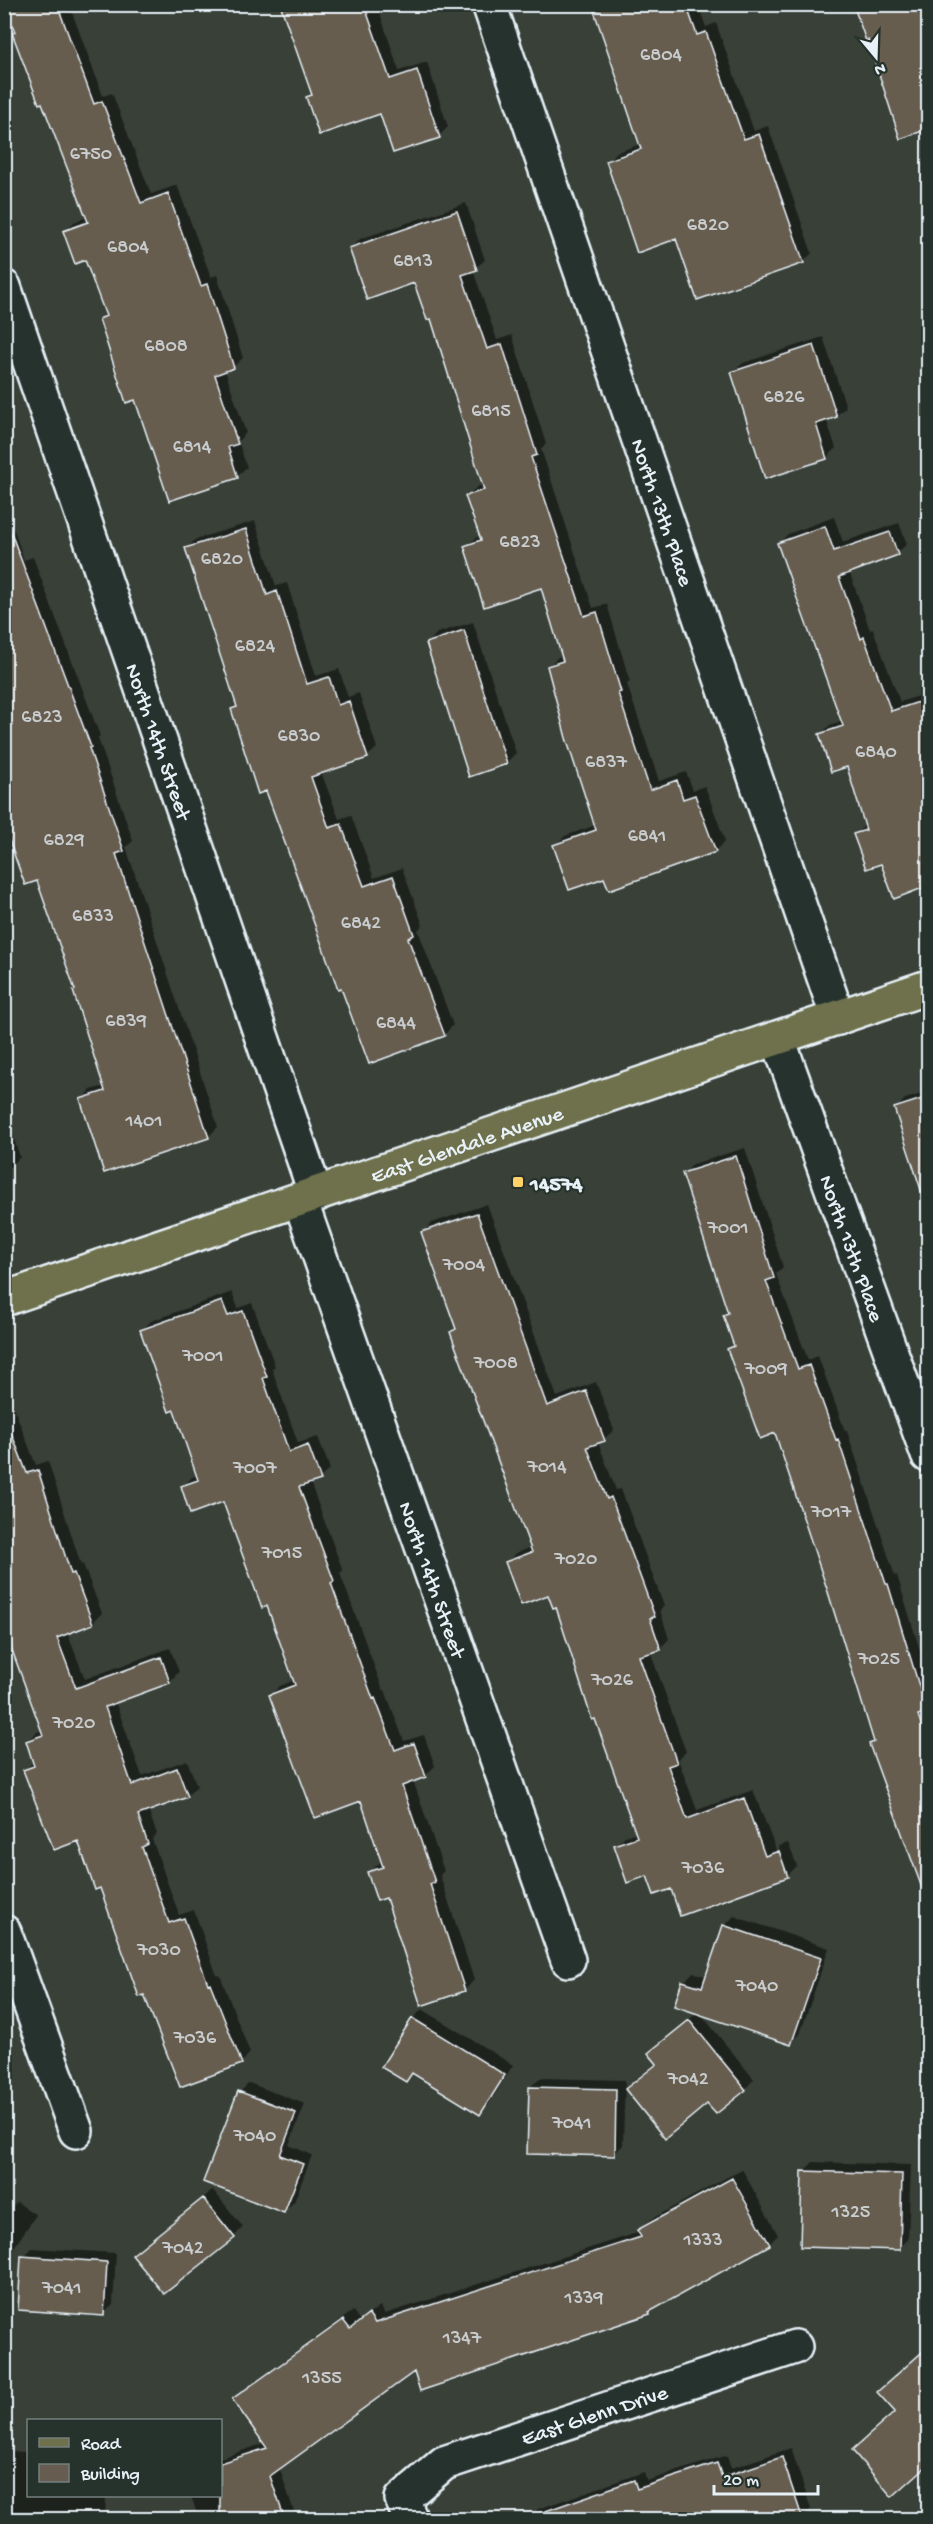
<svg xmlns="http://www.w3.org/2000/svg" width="933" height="2524" viewBox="0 0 933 2524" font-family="'Gochi Hand',sans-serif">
	<rect width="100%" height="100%" fill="#394038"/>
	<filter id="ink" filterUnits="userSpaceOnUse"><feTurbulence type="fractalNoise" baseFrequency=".0167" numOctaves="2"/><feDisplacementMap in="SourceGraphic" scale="12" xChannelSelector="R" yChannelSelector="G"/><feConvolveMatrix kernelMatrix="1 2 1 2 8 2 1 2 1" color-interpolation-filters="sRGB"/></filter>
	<g filter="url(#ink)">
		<path fill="#0007" d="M 6,4 L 69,4 L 103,96 L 112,93 L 151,194 L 177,185 L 211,277 L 217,275 L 243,358 L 233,367 L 225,370 L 246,433 L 238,441 L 247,467 L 237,476 L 136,398 L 100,319 L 106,313 L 86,258 L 65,231 L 74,222 L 87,217 Z
			M 282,4 L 377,4 L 399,71 L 427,62 L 448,127 L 439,136 L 381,112 L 308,97 L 313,93 Z
			M 600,4 L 698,4 L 706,27 L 716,23 L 754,131 L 768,126 L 812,253 L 803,262 L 677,238 L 608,161 L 617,152 L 641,144 L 595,12 L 600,7 Z
			M 854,4 L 928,4 L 928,128 L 901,137 L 869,38 Z
			M 928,196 L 928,212 L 924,200 Z
			M 466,203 L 485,260 L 473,270 L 497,340 L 512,335 L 546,444 L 541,449 L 593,608 L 607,604 L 630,682 L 627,684 L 659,781 L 686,772 L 693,790 L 705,786 L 725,841 L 715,851 L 605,876 L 555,846 L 565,836 L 596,825 L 548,667 L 558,657 L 563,656 L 542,587 L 466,546 L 480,535 L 467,496 L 477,487 L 484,484 L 432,317 L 415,281 L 351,248 L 360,239 Z
			M 823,337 L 846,407 L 836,416 L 826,419 L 836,448 L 826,458 L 733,372 L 743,363 Z
			M 4,500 L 24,560 L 33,557 L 100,736 L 98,738 L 133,841 L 126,847 L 218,1127 L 208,1137 L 82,1100 L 91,1090 L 105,1086 L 77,990 L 38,879 L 4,824 Z
			M 834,517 L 843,542 L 899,523 L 907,544 L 897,553 L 849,571 L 870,630 L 873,629 L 900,702 L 928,693 L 928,885 L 895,897 L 882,862 L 855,835 L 865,825 L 848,765 L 821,734 L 830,725 L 842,721 L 779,543 L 788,534 Z
			M 255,521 L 276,586 L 287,583 L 316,676 L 339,669 L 348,697 L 359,693 L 377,748 L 367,757 L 321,772 L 339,819 L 351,815 L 374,878 L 402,868 L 423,925 L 418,930 L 453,1025 L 444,1035 L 267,789 L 233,709 L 237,705 L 187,548 L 196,539 Z
			M 473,622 L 516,753 L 506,763 L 428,643 L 437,633 Z
			M 928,1092 L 928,1208 L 896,1109 L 905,1099 Z
			M 9,1124 L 20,1157 L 10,1167 L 4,1169 L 4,1125 Z
			M 745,1148 L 783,1267 L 776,1274 L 808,1360 L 818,1356 L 845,1431 L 847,1431 L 895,1576 L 897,1575 L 928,1677 L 928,1873 L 920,1876 L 871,1744 L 875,1740 L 830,1592 L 776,1431 L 729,1349 L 735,1343 L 725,1315 L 729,1312 L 684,1174 L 693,1164 Z
			M 487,1204 L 557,1397 L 596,1382 L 614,1430 L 604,1439 L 598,1442 L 616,1490 L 621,1489 L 664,1606 L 660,1610 L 669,1639 L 660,1648 L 650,1651 L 686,1752 L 678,1759 L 697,1810 L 753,1790 L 785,1873 L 788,1873 L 778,1846 L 788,1843 L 797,1866 L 787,1876 L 671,1887 L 648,1874 L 615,1846 L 625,1836 L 637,1832 L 557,1605 L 549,1593 L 507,1563 L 516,1553 L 532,1547 L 452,1332 L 457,1327 L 423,1233 L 432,1223 Z
			M 232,1292 L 238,1308 L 252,1303 L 275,1366 L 272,1369 L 298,1443 L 318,1437 L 330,1469 L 320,1478 L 310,1482 L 343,1571 L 340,1573 L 383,1690 L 385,1690 L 404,1741 L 424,1735 L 435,1766 L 425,1776 L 413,1780 L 444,1871 L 440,1875 L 474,1980 L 465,1990 L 369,1872 L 382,1861 L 362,1799 L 270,1695 L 280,1686 L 295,1680 L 268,1604 L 224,1500 L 183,1487 L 192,1477 L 198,1475 L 174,1408 L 141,1331 L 151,1321 Z
			M 12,1403 L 36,1465 L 48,1461 L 81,1565 L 83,1564 L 102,1613 L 92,1623 L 67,1632 L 85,1679 L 170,1648 L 179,1672 L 169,1682 L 115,1701 L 142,1776 L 187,1760 L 197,1786 L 187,1796 L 148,1810 L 157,1834 L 152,1839 L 179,1915 L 194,1910 L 217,1976 L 220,1975 L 250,2053 L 241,2063 L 101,1886 L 79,1839 L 25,1770 L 34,1761 L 27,1741 L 37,1732 L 43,1730 L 4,1624 L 4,1406 Z
			M 734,1916 L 829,1948 L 800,2034 L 791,2043 L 700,2013 L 754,2079 L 745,2089 L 707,2102 L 636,2080 L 658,2063 L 650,2053 L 698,2012 L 684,1982 L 693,1972 L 707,1977 L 724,1926 Z
			M 422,2009 L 513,2065 L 489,2104 L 480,2113 L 413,2072 L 405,2080 L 413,2019 Z
			M 540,2078 L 625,2080 L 623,2145 L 614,2154 L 530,2087 Z
			M 249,2083 L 305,2104 L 289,2145 L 312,2155 L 294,2202 L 284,2211 L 240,2092 Z
			M 813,2162 L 911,2165 L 908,2239 L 899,2249 L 804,2171 Z
			M 742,2169 L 778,2235 L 769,2244 L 655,2306 L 649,2313 L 415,2370 L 279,2467 L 297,2520 L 199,2520 L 191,2496 L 220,2496 L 220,2458 L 265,2443 L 234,2400 L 243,2390 L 353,2311 L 360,2321 L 380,2306 L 385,2314 L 640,2232 L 639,2230 L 648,2221 Z
			M 213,2190 L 243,2227 L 234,2237 L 134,2255 Z
			M 17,2202 L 36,2215 L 4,2262 L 4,2215 Z
			M 32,2248 L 116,2253 L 113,2305 L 103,2314 L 23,2257 Z
			M 928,2347 L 928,2463 L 893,2495 L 896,2412 L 888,2382 Z
			M 791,2448 L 811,2509 L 799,2520 L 528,2518 L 538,2509 L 644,2472 L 647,2481 L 727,2455 L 731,2468 Z
			M 4,2451 L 28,2452 L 28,2496 L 106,2496 L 105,2520 L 4,2520 Z"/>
		<path fill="#665d50" stroke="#e8f1f8" stroke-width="1.5" d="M 5,4 L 57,4 L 94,104 L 102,101 L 141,203 L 168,193 L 201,286 L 207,284 L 234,368 L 215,375 L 238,444 L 228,447 L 238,478 L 169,501 L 135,400 L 126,403 L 99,319 L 106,316 L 85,260 L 75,264 L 63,231 L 88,222 L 42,103 L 39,104 L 12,33 L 15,32 Z
			M 280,4 L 364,4 L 390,79 L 417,70 L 440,138 L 393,153 L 380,114 L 319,135 L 306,97 L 312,95 Z
			M 613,4 L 686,4 L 697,35 L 706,32 L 744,139 L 759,134 L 804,263 L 697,300 L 676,239 L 637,253 L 606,161 L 641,149 L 594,11 Z
			M 853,4 L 928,4 L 928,129 L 900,139 L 868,40 L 866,41 Z
			M 457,211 L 477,270 L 462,275 L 487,349 L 502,344 L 537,455 L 531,457 L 584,616 L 597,612 L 621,692 L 618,693 L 650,790 L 677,780 L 683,799 L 695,795 L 716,852 L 609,890 L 604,878 L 569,890 L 553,845 L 596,830 L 566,738 L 547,666 L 563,661 L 541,588 L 484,607 L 464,546 L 481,540 L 465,496 L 484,490 L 431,319 L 427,320 L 414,283 L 367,300 L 349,248 Z
			M 814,345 L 837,417 L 816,424 L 827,459 L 765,479 L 731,372 Z
			M 7,522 L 91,747 L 89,748 L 124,851 L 116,854 L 209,1138 L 104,1173 L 80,1099 L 105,1091 L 73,991 L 75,990 L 37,881 L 25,885 L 4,826 L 4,523 Z
			M 825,526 L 834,551 L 890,532 L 898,555 L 839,577 L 861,639 L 864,637 L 891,711 L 928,699 L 928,886 L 894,899 L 881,864 L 866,869 L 853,834 L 866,830 L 847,767 L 831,772 L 819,734 L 843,726 L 777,543 Z
			M 246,529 L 267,595 L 277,591 L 307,684 L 329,677 L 338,705 L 349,701 L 368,758 L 311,777 L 329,828 L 341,824 L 364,886 L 393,876 L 414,935 L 408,938 L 445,1036 L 369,1064 L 341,988 L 338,989 L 266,791 L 258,794 L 231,709 L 237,707 L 185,548 Z
			M 464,630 L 507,764 L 469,777 L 426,643 Z
			M 928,1097 L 928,1196 L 923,1196 L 894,1108 Z
			M 736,1156 L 774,1278 L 766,1281 L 798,1369 L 809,1365 L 836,1440 L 838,1439 L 886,1584 L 888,1584 L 927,1712 L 918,1715 L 928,1744 L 928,1896 L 925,1896 L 869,1744 L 874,1742 L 828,1592 L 775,1433 L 760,1439 L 727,1349 L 734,1346 L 723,1315 L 728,1313 L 682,1173 Z
			M 477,1213 L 547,1406 L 586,1391 L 605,1441 L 587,1447 L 607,1499 L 611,1497 L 655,1617 L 650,1618 L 661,1650 L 639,1656 L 677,1763 L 668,1766 L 687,1819 L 744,1798 L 765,1856 L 779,1851 L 788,1877 L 680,1916 L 671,1889 L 654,1895 L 647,1876 L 627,1883 L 614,1845 L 637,1837 L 595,1719 L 592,1720 L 556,1607 L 553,1608 L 548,1595 L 521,1605 L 505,1562 L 532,1552 L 450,1332 L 456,1329 L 421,1232 Z
			M 222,1301 L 228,1316 L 243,1311 L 267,1377 L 263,1378 L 289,1452 L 308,1445 L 321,1480 L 299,1487 L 334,1581 L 331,1583 L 373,1699 L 375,1698 L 395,1750 L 414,1743 L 426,1777 L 402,1786 L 435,1882 L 430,1884 L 465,1991 L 421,2006 L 386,1898 L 377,1901 L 367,1872 L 383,1867 L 361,1801 L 315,1818 L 269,1695 L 295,1685 L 267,1606 L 262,1608 L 223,1502 L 190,1514 L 181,1486 L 198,1480 L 174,1410 L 169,1412 L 140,1330 Z
			M 4,1422 L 7,1422 L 27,1473 L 38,1470 L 71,1574 L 74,1573 L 93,1624 L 57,1638 L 76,1688 L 161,1657 L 170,1683 L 105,1707 L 132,1785 L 177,1768 L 188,1797 L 138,1815 L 148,1844 L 142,1847 L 169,1923 L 184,1918 L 208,1984 L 210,1983 L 242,2064 L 180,2087 L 144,1995 L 139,1997 L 100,1888 L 95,1890 L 78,1841 L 54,1850 L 23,1770 L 34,1766 L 26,1741 L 43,1735 L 4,1628 Z
			M 723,1925 L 821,1958 L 791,2045 L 674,2006 L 682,1981 L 702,1987 Z
			M 412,2018 L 505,2075 L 480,2115 L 412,2073 L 406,2082 L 381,2067 Z
			M 689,2020 L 746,2090 L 716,2114 L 707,2104 L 665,2139 L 625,2089 L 657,2064 L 648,2053 Z
			M 529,2087 L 616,2089 L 615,2156 L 527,2154 Z
			M 238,2091 L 296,2113 L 280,2155 L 303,2164 L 284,2213 L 203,2182 Z
			M 802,2171 L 902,2174 L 900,2250 L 800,2247 Z
			M 732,2178 L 770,2245 L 649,2312 L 650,2314 L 420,2391 L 414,2372 L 270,2476 L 285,2520 L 220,2520 L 220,2463 L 267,2448 L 232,2399 L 343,2320 L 350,2329 L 369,2314 L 375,2323 L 641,2237 L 637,2230 Z
			M 203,2198 L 235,2238 L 164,2294 L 132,2255 Z
			M 21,2256 L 107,2262 L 104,2316 L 18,2310 Z
			M 928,2347 L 928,2465 L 892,2497 L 852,2450 L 895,2412 L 877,2392 Z
			M 782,2457 L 803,2520 L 534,2520 L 534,2515 L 634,2480 L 637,2489 L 717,2463 L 722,2477 Z"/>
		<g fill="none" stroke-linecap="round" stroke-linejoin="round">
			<defs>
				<g id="minor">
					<path id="s1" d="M 489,4 L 838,1018"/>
					<path id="s2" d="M 4,287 L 316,1195"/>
					<path id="s3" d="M 778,1039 L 928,1455"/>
					<path id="s4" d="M 300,1200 L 568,1960"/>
					<path d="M 4,1932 L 76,2131"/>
					<path id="s5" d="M 411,2520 L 402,2499 L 444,2463 L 795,2347"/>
				</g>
				<g id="major">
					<path id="s6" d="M 4,1299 L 928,987"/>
				</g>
			</defs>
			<use href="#minor" stroke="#e8f1f8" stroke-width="38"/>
			<use href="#major" stroke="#e8f1f8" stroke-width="38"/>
			<use href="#minor" stroke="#26332d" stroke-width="33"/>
			<use href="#major" stroke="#6e714b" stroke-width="33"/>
		</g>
	</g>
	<rect fill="#ffd166" stroke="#26332d" stroke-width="2" x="512" y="1176" width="12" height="12" rx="3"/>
	<g text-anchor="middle" stroke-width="4.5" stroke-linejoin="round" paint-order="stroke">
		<g font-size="20" fill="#c8ccce">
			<text x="661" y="60">6804</text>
			<text x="91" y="159">6750</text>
			<text x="708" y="230">6820</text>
			<text x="128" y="252">6804</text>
			<text x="413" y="266">6813</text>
			<text x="166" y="351">6808</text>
			<text x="784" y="402">6826</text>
			<text x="491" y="416">6815</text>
			<text x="192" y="452">6814</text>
			<text x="520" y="547">6823</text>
			<text x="222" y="564">6820</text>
			<text x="255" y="651">6824</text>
			<text x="42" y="722">6823</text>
			<text x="299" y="741">6830</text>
			<text x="876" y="757">6840</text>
			<text x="606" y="767">6837</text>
			<text x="647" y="841">6841</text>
			<text x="64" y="845">6829</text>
			<text x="93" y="921">6833</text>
			<text x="361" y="928">6842</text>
			<text x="126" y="1026">6839</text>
			<text x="396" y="1028">6844</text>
			<text x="144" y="1126">1401</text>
			<text x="728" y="1233">7001</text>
			<text x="464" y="1270">7004</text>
			<text x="203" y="1361">7001</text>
			<text x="496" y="1368">7008</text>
			<text x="766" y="1374">7009</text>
			<text x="547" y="1472">7014</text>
			<text x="255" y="1473">7007</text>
			<text x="831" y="1517">7017</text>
			<text x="282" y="1558">7015</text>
			<text x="576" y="1564">7020</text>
			<text x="879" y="1664">7025</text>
			<text x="612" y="1685">7026</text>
			<text x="74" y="1728">7020</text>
			<text x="703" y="1873">7036</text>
			<text x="159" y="1955">7030</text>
			<text x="757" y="1991">7040</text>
			<text x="195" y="2043">7036</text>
			<text x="688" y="2084">7042</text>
			<text x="572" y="2128">7041</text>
			<text x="255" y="2141">7040</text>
			<text x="851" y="2217">1325</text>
			<text x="703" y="2245">1333</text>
			<text x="183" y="2253">7042</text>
			<text x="62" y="2293">7041</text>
			<text x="584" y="2303">1339</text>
			<text x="462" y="2343">1347</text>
			<text x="322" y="2383">1355</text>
		</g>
		<g font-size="22" fill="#e8f1f8" stroke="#26332d">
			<text dy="8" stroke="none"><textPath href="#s1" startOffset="537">North 13th Place</textPath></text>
			<text dy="8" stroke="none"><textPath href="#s2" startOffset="480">North 14th Street</textPath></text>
			<text dy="8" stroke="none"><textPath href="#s6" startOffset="488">East Glendale Avenue</textPath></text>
			<text dy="8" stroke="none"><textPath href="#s3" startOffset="222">North 13th Place</textPath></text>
			<text dy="8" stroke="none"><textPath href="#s4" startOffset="402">North 14th Street</textPath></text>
			<text dy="8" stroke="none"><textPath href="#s5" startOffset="236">East Glenn Drive</textPath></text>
		</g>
		<g font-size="22" font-weight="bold" fill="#e8f1f8" stroke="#26332d" text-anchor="start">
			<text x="530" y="1190">14574</text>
		</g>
	</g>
	<rect width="933" height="2524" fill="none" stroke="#26332d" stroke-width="24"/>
	<rect x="12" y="12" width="909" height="2500" fill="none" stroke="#e8f1f8" stroke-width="2" filter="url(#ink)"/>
	<rect x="27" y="2419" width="195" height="78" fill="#26332d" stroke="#747f7e" stroke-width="1.5"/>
	<rect x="39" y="2438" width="30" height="9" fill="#6e714b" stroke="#747f7e" stroke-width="1.5"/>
	<text x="81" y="2449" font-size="18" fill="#e8f1f8">Road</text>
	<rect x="39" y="2464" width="30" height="18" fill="#665d50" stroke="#747f7e" stroke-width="1.5"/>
	<text x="81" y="2479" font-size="18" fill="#e8f1f8">Building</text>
	<g transform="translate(876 57) rotate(161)" stroke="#26332d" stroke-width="4.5" paint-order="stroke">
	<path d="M0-4.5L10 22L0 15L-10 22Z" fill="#e8f1f8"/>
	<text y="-9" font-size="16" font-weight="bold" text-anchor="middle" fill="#e8f1f8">N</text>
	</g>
	<path d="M714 2485v9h104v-9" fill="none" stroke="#e8f1f8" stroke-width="3"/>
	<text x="723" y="2485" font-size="18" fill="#e8f1f8" stroke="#26332d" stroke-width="4.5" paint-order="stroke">20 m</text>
</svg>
